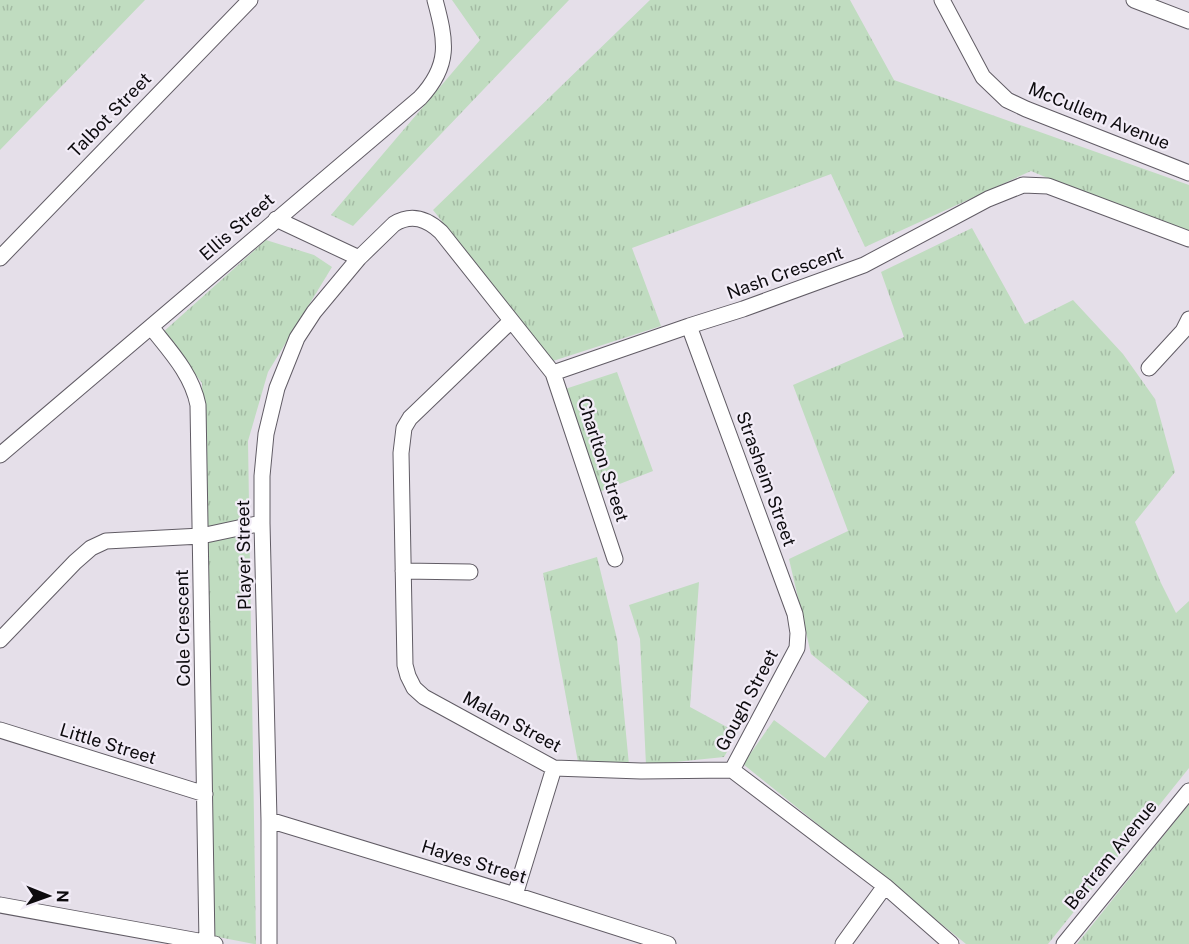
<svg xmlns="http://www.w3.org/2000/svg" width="1189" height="944" viewBox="0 0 1189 944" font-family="'Public Sans',sans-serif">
	<defs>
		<pattern id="grass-tufts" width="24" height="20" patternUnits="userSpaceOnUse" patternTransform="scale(1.5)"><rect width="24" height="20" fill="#c0dcc0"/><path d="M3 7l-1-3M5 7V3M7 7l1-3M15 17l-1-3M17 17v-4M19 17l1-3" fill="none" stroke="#a4bba4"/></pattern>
	</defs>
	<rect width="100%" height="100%" fill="#e5dfe9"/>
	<path fill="url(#grass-tufts)" d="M 0,0 L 145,0 L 0,150 Z
		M 452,0 L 569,0 L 353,226 L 331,215 L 480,40 Z
		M 650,0 L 850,0 L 894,80 L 1189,185 L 1189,237 L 1031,171 L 865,247 L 831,174 L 632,248 L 661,326 L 553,361 L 433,210 Z
		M 972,228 L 1025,324 L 1073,300 L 1123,354 L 1155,399 L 1175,472 L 1135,522 L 1161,583 L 1176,613 L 1189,601 L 1189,768 L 1048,944 L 966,944 L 743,764 L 774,720 L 825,758 L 869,701 L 811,654 L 789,559 L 848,531 L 793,385 L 904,337 L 881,272 Z
		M 266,240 L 314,255 L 332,267 L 268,372 L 248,441 L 256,944 L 254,944 L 213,936 L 202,383 L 162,333 Z
		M 617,372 L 653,471 L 599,492 L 562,390 Z
		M 597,557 L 617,639 L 629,765 L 578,762 L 543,573 Z
		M 699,582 L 690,707 L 738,733 L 724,757 L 646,765 L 640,639 L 629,605 Z
		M 1189,804 L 1189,944 L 1077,944 Z"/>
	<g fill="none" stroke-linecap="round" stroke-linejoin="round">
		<defs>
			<path id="minor" d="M 942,0 L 983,77 L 1007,100 L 1026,109 L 1189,173
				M 1134,0 L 1189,21
				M 276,219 L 359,258
				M 0,258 L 250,0
				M 511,321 L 410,418 L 404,428 L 401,453 L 405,665 L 408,676 L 414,688 L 424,697 L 554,768 L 641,771 L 732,770 L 885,886 L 951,944
				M 689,326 L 795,614 L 798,633 L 797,648 L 732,770
				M 151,327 C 170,351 192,374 198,405 L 207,943
				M 1149,368 L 1183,331 L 1189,319
				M 553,373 L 689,326 L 743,309 L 864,265 L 988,199 L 1023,185 L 1048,186 L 1189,239
				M 0,455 L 420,98 C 451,65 446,41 435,0
				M 403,571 L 470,572
				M 0,640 L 75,562 L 91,548 L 106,541 L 201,536 L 262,523
				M 0,730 L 205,794
				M 269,820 L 515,895 L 668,944
				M 515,895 L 554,768
				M 0,905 L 215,944
				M 269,944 L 269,820 L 262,523 L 262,476 L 266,434 L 277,388 L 297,338 L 314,312 L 359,258 L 394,224 C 412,213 427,219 441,232 L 553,373 L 615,559
				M 843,944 L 885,886
				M 1064,944 L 1189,791"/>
		</defs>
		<use href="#minor" stroke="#615c65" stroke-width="17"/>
		<use href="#minor" stroke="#fff" stroke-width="15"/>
	</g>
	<g text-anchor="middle" stroke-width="4.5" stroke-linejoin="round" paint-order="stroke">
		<g font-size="18" fill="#0d0b0e" stroke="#f2ecf7">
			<text transform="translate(110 115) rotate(-46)" y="6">Talbot Street</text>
			<text transform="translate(1099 116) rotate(22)" y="6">McCullem Avenue</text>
			<text transform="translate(237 227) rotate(-41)" y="6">Ellis Street</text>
			<text transform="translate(785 273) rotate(-20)" y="6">Nash Crescent</text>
			<text transform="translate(603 460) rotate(72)" y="6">Charlton Street</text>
			<text transform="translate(766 479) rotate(70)" y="6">Strasheim Street</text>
			<text transform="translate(244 555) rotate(-91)" y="6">Player Street</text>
			<text transform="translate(183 628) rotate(-91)" y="6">Cole Crescent</text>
			<text transform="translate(747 700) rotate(-62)" y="6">Gough Street</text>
			<text transform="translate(512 722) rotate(28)" y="6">Malan Street</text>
			<text transform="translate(108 744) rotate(17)" y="6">Little Street</text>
			<text transform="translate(1111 855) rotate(-51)" y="6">Bertram Avenue</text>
			<text transform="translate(474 862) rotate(17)" y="6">Hayes Street</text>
		</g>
	</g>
	<g transform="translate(48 896) rotate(91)" stroke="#f2ecf7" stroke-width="4.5" paint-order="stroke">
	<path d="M0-4.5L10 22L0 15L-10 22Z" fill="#0d0b0e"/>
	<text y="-9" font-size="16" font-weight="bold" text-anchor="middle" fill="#0d0b0e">N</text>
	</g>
</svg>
